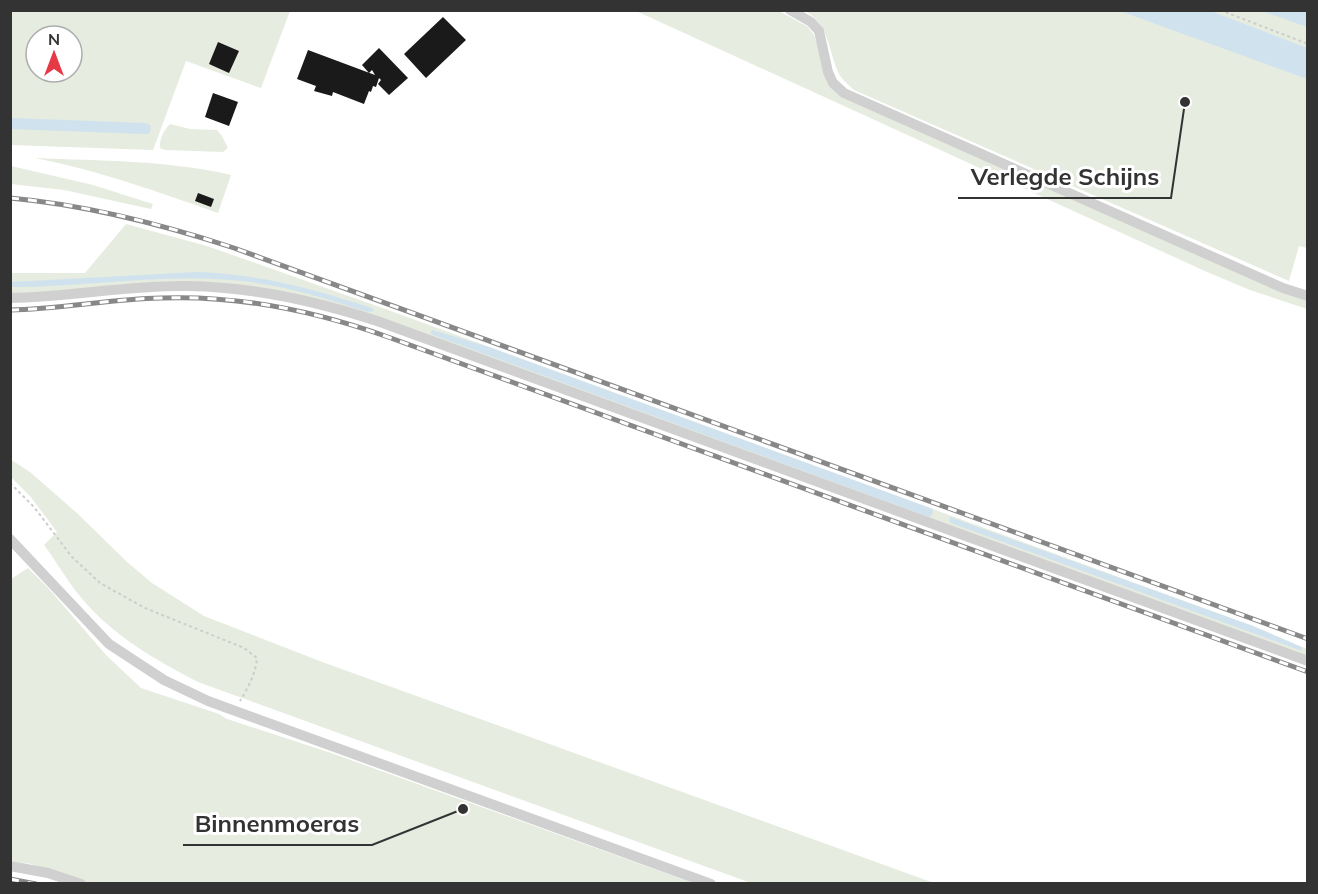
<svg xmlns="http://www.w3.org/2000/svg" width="1318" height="894" viewBox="0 0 1318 894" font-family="Mulish,sans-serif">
	<rect width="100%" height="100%" fill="#fff"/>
	<path fill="#e6ecdf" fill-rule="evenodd" d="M 10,11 L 290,11 L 261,88 L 186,61 L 153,150 L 11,145 ZM 36,36 L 72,36 L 72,72 L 36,72 Z
		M 636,11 L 779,11 L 808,27 L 814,35 L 831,85 L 1307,300 L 1307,309 L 1250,290 L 1207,272 Z
		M 805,11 L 1307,11 L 1307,248 L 1299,246 L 1289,281 L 854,90 C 848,84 841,79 838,72 C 828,49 829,24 805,11 Z
		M 170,124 L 190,129 L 217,130 L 222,136 L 228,148 L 223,152 L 165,150 L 160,148 C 159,140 164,129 170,124 Z
		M 35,158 C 100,161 166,160 231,175 L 218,213 C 158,192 98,170 35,158 Z
		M 11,166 L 93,185 L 153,204 L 151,209 L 64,190 L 11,184 Z
		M 126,224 L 207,246 L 388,310 L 1253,626 L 1307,649 L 1307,657 L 365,313 L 206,283 L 11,294 L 10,273 L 85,273 Z
		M 10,459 L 30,472 L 77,513 L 127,562 L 152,583 L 204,616 L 325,663 L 934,883 L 751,883 L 198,682 C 154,659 110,634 79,595 C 66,579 56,561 44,545 L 57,532 L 30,496 L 11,477 Z
		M 28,568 L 49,589 L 106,655 L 141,688 L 219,714 L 227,719 L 334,754 L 693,883 L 91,884 L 31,864 L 11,861 L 11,579 Z"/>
	<path fill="#cfe2ee" d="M 1208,10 L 1307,48 L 1307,79 L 1120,11 Z
		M 1262,11 L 1307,11 L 1307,27 Z
		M 11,118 L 145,123 L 150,125 L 151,130 L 148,134 L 145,134 L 11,129 Z
		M 197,272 C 259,274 314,289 372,308 L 374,311 L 368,312 C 324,298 278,283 230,280 C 157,274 84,287 11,287 L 11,282 Z
		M 432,330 L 489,347 L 933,509 L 932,515 L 929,517 L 433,335 L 430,333 Z
		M 950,517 L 1253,626 L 1301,647 L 1302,651 L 951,523 L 949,521 Z"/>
	<path fill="#1a1a1a" d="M 443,17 L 466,40 L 426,78 L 404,54 Z
		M 218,42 L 239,51 L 229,73 L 209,64 Z
		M 379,48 L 408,78 L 389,95 L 378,84 L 381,80 L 379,78 L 376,87 L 373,86 L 371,92 L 369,91 L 364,104 L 333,92 L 332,96 L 314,91 L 316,86 L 297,79 L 308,50 L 375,75 L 372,70 L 369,73 L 362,65 Z
		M 213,93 L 238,102 L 229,126 L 205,117 Z
		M 198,193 L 214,199 L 211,207 L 195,201 Z"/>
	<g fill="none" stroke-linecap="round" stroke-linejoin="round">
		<path stroke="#cdcdcd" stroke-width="2" stroke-dasharray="3 3" stroke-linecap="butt" d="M 1220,10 L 1308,44
			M 10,483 L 34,507 L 72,557 L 100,583 L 145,608 L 244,648 L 257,658 C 256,673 248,688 240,701"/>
		<path stroke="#d0d0d0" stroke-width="10" d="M 790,10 L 811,22 L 819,31 L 828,72 L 833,83 L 844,93 L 1283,288 L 1308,296
			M 10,298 C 70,297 129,285 188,286 C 254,287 317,301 380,322 L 1308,661
			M 10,539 L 109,644 L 164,680 L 208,701 L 711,884
			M 10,866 L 48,873 L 81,884"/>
		<defs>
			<path id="rail" d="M 10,198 C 87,205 161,224 234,248 L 1308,639
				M 10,310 C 61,309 110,299 161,298 C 239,295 315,311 388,337 L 1308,672
				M 10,879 L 36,884"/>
		</defs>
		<use href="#rail" stroke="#888" stroke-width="5"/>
		<use href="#rail" stroke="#fff" stroke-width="3" stroke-dasharray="9" stroke-linecap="butt"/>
	</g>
	<path fill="none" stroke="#333" stroke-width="2" d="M1185 102L1171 198H958M463 809L372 845H183"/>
	<g fill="#333" stroke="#fff" stroke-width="2">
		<circle cx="1185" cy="102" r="6"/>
		<circle cx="463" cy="809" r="6"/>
	</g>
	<g font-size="24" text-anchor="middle" font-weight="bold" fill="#333" stroke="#fff" stroke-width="6" stroke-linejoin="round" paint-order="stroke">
		<text x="1065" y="185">Verlegde Schijns</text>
		<text x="277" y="832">Binnenmoeras</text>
	</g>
	<rect width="1318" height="894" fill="none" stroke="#333333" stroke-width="24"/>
	<g transform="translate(54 54)"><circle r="28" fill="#ffffff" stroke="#adadad" stroke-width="1.5"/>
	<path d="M0-4.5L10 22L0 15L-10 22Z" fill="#e63946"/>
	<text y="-9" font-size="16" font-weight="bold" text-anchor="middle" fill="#333333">N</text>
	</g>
</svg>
